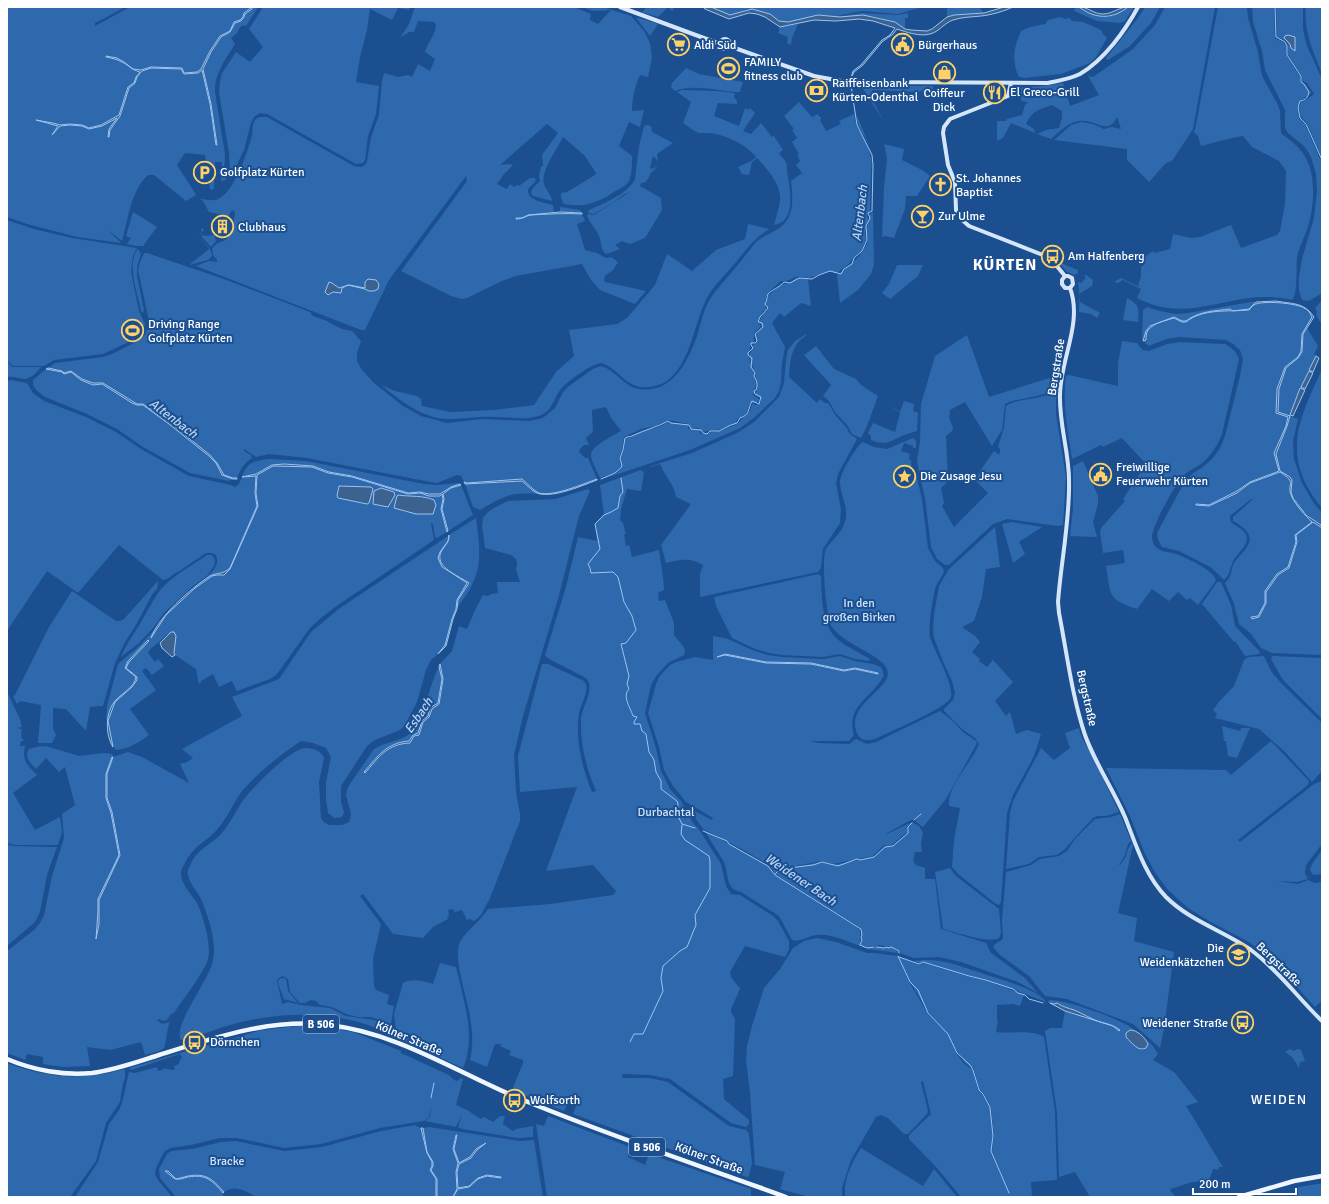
<svg xmlns="http://www.w3.org/2000/svg" width="1329" height="1204" viewBox="0 0 1329 1204" font-family="Signika,sans-serif">
	<rect width="100%" height="100%" fill="#1b4f8f"/>
	<path fill="#2e69ad" fill-rule="evenodd" d="M 7,7 L 125,7 L 107,17 L 95,23 L 95,26 L 130,7 L 252,7 L 244,13 L 243,17 L 240,20 L 234,22 L 230,31 L 220,36 L 210,51 L 201,69 L 197,72 L 184,73 L 182,68 L 151,67 L 141,70 L 133,69 L 124,62 L 117,58 L 106,57 C 112,58 117,59 122,62 C 130,66 131,70 140,71 L 136,77 L 134,83 L 128,87 L 119,115 L 101,125 L 89,128 L 82,125 L 70,124 L 60,125 L 37,119 L 59,126 L 52,135 L 60,126 L 70,125 L 82,126 L 89,129 L 102,126 L 118,117 L 109,129 L 110,130 L 120,116 L 129,88 L 135,83 L 137,77 L 142,71 L 151,68 L 182,69 L 184,74 L 198,73 L 202,70 L 210,104 L 214,136 L 217,145 L 211,104 L 203,69 L 211,52 L 221,37 L 230,32 L 235,23 L 241,21 L 244,17 L 245,14 L 253,7 L 258,7 L 246,26 L 245,25 L 240,27 L 237,33 L 231,38 L 235,44 C 226,59 214,74 215,92 L 225,154 L 224,175 L 226,175 L 226,180 L 221,181 L 222,162 L 215,162 L 214,188 L 212,190 L 210,189 L 205,155 L 185,153 L 177,165 L 195,193 L 196,195 L 186,201 L 154,175 L 148,175 C 131,190 128,220 122,241 L 108,230 L 121,243 L 77,237 L 27,224 L 7,217 Z
		M 263,7 L 410,7 L 409,10 L 398,8 L 392,20 L 370,9 L 367,30 L 360,57 L 356,82 L 379,86 L 376,114 L 368,136 L 365,160 L 363,163 L 356,164 L 267,114 L 260,113 L 254,117 L 251,123 L 244,150 L 232,175 L 230,174 L 229,153 L 219,92 L 220,81 L 222,73 L 236,52 L 250,62 L 263,47 L 249,29 Z
		M 415,7 L 574,7 L 591,14 L 590,20 L 598,24 L 611,10 L 593,11 L 582,7 L 603,7 L 631,16 L 644,31 L 650,43 L 652,58 L 648,77 L 640,75 C 635,86 632,99 632,111 L 644,110 L 640,127 L 629,122 L 619,146 L 632,156 C 632,164 632,174 629,181 C 626,186 619,189 614,192 C 597,203 585,208 564,204 L 561,198 L 561,193 L 567,192 L 595,175 L 596,173 L 585,156 L 563,137 C 557,149 540,172 544,184 C 546,190 551,194 552,201 L 533,196 L 531,193 L 532,189 L 540,181 L 539,177 L 541,166 L 543,166 L 542,155 L 558,133 L 547,124 L 500,165 L 510,164 L 513,165 L 504,174 L 497,184 L 507,189 L 510,184 L 514,187 L 518,185 L 519,186 L 530,178 L 535,178 L 536,181 L 528,189 C 527,201 543,202 553,205 L 554,212 L 528,215 L 522,218 L 516,218 C 524,219 525,216 531,215 C 548,214 565,213 582,214 L 585,221 L 577,224 L 585,250 L 597,253 L 606,258 L 611,257 L 618,262 L 613,270 L 605,276 L 604,280 L 605,282 L 646,291 L 635,304 L 600,290 L 591,280 L 582,264 L 516,276 L 502,281 L 467,298 L 462,299 L 451,296 L 401,271 L 467,181 L 466,176 L 389,280 L 365,330 L 361,330 L 196,266 L 209,261 L 217,262 L 217,260 L 213,255 L 212,249 C 218,241 218,244 225,240 C 233,235 234,220 235,212 L 232,210 L 228,217 L 222,218 L 223,215 L 209,212 L 203,201 L 200,199 C 206,199 212,202 218,199 C 234,193 248,151 252,135 C 253,130 252,124 255,120 C 258,116 262,117 267,117 L 354,166 L 361,167 L 365,165 L 367,161 L 371,137 L 379,115 L 382,81 L 384,73 L 398,77 L 408,75 L 412,77 L 418,64 L 430,71 L 435,59 L 425,52 C 428,42 435,36 436,25 L 434,22 L 418,21 L 414,32 L 409,32 L 400,38 L 409,24 Z
		M 647,7 L 675,7 L 672,11 L 668,7 L 658,17 L 642,12 Z
		M 711,7 L 923,7 L 898,14 L 862,11 L 836,16 L 818,15 L 788,22 L 779,21 L 770,14 L 747,9 L 737,14 L 730,15 Z
		M 947,7 L 979,7 L 984,13 L 954,15 L 947,17 Z
		M 1076,7 C 1084,7 1092,17 1105,17 C 1116,17 1120,10 1128,7 C 1130,6 1132,7 1134,7 L 1125,21 L 1120,23 L 1097,21 L 1074,11 Z
		M 1145,7 L 1160,7 L 1151,23 L 1130,46 L 1108,60 L 1106,58 L 1138,18 Z
		M 1165,7 L 1215,7 L 1193,129 L 1172,161 L 1166,163 L 1149,182 L 1127,160 L 1127,149 L 1054,140 L 1071,125 L 1081,122 L 1093,124 L 1104,129 L 1112,127 L 1121,129 L 1117,117 C 1108,137 1095,118 1079,121 C 1067,123 1059,132 1051,139 L 1037,134 L 1046,130 L 1059,128 L 1062,118 L 1062,111 L 1052,105 C 1038,110 1033,110 1026,124 L 1034,129 L 1035,133 L 1011,123 L 1003,138 L 997,141 L 997,121 L 1006,121 L 1007,119 L 1022,115 L 1025,105 L 1028,102 L 1021,101 L 1021,95 L 1011,99 L 1016,88 L 1044,86 L 1063,83 L 1070,106 L 1099,95 L 1088,76 L 1093,77 L 1133,49 L 1155,25 Z
		M 1218,7 L 1247,7 L 1248,18 L 1258,52 L 1261,71 L 1263,78 L 1277,103 L 1280,111 L 1281,133 C 1288,139 1296,144 1302,152 C 1316,170 1315,201 1309,223 C 1306,235 1299,246 1297,258 C 1296,267 1298,295 1292,300 C 1278,297 1263,296 1249,298 C 1208,304 1177,319 1137,298 L 1141,289 L 1123,280 L 1118,283 L 1114,282 L 1121,278 L 1140,287 L 1138,285 L 1141,277 L 1141,267 L 1145,264 L 1142,259 L 1153,251 L 1155,253 L 1170,249 L 1173,234 L 1191,238 L 1200,237 L 1231,225 L 1241,248 L 1277,235 L 1280,231 L 1285,204 L 1286,171 L 1279,161 L 1252,147 L 1243,136 L 1232,138 L 1201,146 L 1198,136 L 1193,131 L 1195,130 Z
		M 1252,7 L 1274,7 L 1275,38 L 1284,43 L 1287,46 L 1286,55 L 1300,76 L 1300,82 L 1306,85 L 1311,93 L 1303,99 L 1300,100 L 1297,107 L 1299,118 L 1305,124 L 1319,157 L 1322,161 L 1322,293 L 1309,301 L 1302,300 L 1299,291 L 1299,277 L 1302,259 L 1314,218 L 1317,191 L 1316,174 L 1311,157 L 1305,147 L 1288,133 L 1285,128 L 1285,110 L 1265,70 L 1262,51 L 1253,22 Z
		M 1276,7 L 1303,7 L 1303,29 L 1307,46 L 1322,79 L 1322,158 L 1307,123 L 1301,117 L 1299,107 L 1301,102 L 1304,101 L 1314,94 L 1307,83 L 1302,81 L 1302,76 L 1288,55 L 1288,45 L 1286,41 L 1277,37 Z
		M 1306,7 L 1322,7 L 1321,71 C 1313,51 1303,29 1306,7 Z
		M 861,13 L 898,15 L 908,13 L 908,18 L 905,18 L 905,29 L 895,22 L 875,17 L 835,17 Z
		M 636,17 L 658,24 L 650,36 L 637,19 Z
		M 1060,17 L 1065,19 L 1070,18 L 1072,21 L 1083,22 L 1101,30 L 1103,34 L 1107,38 L 1096,57 L 1090,63 L 1061,74 L 1024,78 L 1019,77 C 1011,60 1014,47 1021,31 L 1030,27 L 1045,24 L 1048,20 Z
		M 798,24 L 792,38 L 791,45 L 787,43 L 788,37 L 778,33 L 780,27 Z
		M 686,68 L 699,74 L 743,82 L 740,92 C 721,92 694,83 675,91 L 671,87 L 672,83 Z
		M 852,86 L 853,89 L 856,113 L 869,145 L 858,125 Z
		M 882,86 L 933,86 L 933,91 L 921,91 L 919,92 L 872,90 L 871,97 L 884,122 L 862,87 L 871,88 L 871,87 Z
		M 682,90 L 717,91 L 735,93 L 734,97 L 737,101 L 737,104 L 718,103 L 714,116 L 739,126 L 745,108 L 749,110 L 750,108 L 755,113 L 743,131 L 751,134 L 761,123 L 772,137 L 774,136 L 783,150 L 779,153 C 781,156 784,159 786,162 C 787,165 787,169 787,172 C 790,187 797,222 774,225 C 776,217 779,209 780,201 C 782,185 767,169 757,158 L 752,162 L 749,175 L 742,174 L 738,167 L 751,161 L 756,157 C 746,144 726,135 709,133 C 706,133 703,133 700,133 C 694,132 688,126 683,123 L 691,102 L 677,92 Z
		M 799,102 L 812,117 L 818,114 L 819,117 L 821,117 L 821,119 L 820,120 L 826,131 L 841,124 L 839,121 L 854,114 C 855,118 855,123 857,127 C 864,140 874,154 871,170 L 870,210 L 867,215 L 868,220 L 866,226 L 865,233 L 866,240 L 861,251 L 853,258 L 849,264 L 837,273 C 825,269 823,274 812,277 C 807,279 801,276 796,277 C 789,279 791,281 781,281 C 770,291 763,294 766,310 L 763,311 L 757,322 L 761,326 L 754,333 L 754,342 L 750,345 L 750,350 L 748,355 C 752,370 760,380 753,395 L 759,399 L 759,401 L 756,403 L 751,403 L 749,405 C 749,412 744,417 737,419 L 736,423 L 722,429 L 701,432 L 699,428 L 690,428 L 689,424 L 668,420 L 655,426 L 641,429 L 624,437 L 622,450 L 619,458 L 621,466 L 620,469 L 614,473 L 600,478 C 598,473 590,459 591,454 C 592,446 614,435 621,431 L 611,418 L 606,407 L 592,410 L 593,432 L 586,438 L 590,448 L 588,445 L 584,445 L 580,449 L 579,452 L 585,458 L 588,458 L 597,479 C 583,484 553,497 539,493 C 534,491 527,483 522,479 L 467,483 L 464,482 L 461,476 L 457,475 L 437,483 L 425,481 L 307,458 L 269,454 L 256,457 L 244,449 L 244,451 L 251,455 L 252,458 C 244,463 241,469 237,478 L 233,478 L 224,475 L 217,463 L 210,455 L 170,423 L 143,404 L 137,404 L 103,383 L 93,383 L 82,379 L 71,371 L 64,373 L 62,371 L 48,368 L 55,363 L 103,357 L 112,354 L 134,343 L 145,335 L 149,325 L 148,316 L 138,270 L 140,262 L 144,253 L 147,253 L 221,278 L 310,312 L 313,316 L 327,321 L 336,326 L 342,329 L 352,331 L 361,341 L 357,353 L 357,361 L 362,370 L 374,383 L 403,406 L 421,416 L 447,423 L 482,419 L 529,421 L 543,418 L 555,408 L 563,392 L 569,386 L 593,369 L 601,366 C 616,370 624,387 639,389 C 672,394 688,362 697,336 C 701,324 703,310 710,299 C 714,292 720,286 725,280 C 736,267 746,255 756,242 C 763,236 770,234 778,229 C 795,218 793,199 791,181 L 802,173 L 796,165 L 800,161 L 797,155 L 799,154 L 792,142 L 797,138 L 792,130 L 794,129 L 784,116 Z
		M 647,125 L 651,126 L 652,132 L 673,143 L 657,154 L 658,161 L 653,156 L 650,168 L 652,169 L 658,166 L 651,173 L 646,182 L 641,183 L 640,186 L 661,198 L 662,210 L 645,238 L 630,244 L 622,241 L 615,245 L 620,249 L 606,254 C 600,249 602,242 599,236 C 596,228 589,223 587,215 L 588,214 L 594,215 L 630,192 L 623,195 L 614,202 L 594,214 L 588,213 L 589,210 C 603,204 629,193 635,179 L 639,146 L 644,126 Z
		M 884,144 L 904,149 L 902,160 L 922,170 L 930,176 L 917,196 L 906,196 L 905,209 L 894,238 L 885,236 L 882,237 L 884,188 L 887,158 Z
		M 560,207 L 580,210 L 582,213 L 560,212 Z
		M 873,211 L 874,265 L 871,274 L 858,290 L 840,303 L 837,275 C 847,268 866,253 868,240 C 868,236 866,232 867,228 C 868,223 870,221 869,216 Z
		M 133,212 L 157,227 L 143,246 L 136,246 L 127,244 L 131,238 L 126,236 Z
		M 7,220 L 34,229 L 72,238 L 137,248 L 133,256 L 131,272 L 139,311 L 145,324 L 142,333 L 133,340 L 103,354 L 54,360 L 44,366 L 13,366 L 7,360 Z
		M 748,224 L 769,229 L 768,230 C 752,239 742,256 730,269 C 722,278 713,287 707,298 C 692,326 689,384 649,387 C 646,387 642,388 640,387 C 624,384 616,367 601,363 C 592,364 567,381 561,389 C 554,397 553,410 541,415 C 528,421 510,417 496,417 C 481,416 466,419 450,419 C 424,420 400,400 381,385 L 395,391 L 417,396 L 421,399 L 422,406 L 450,412 L 494,410 L 534,405 L 556,372 L 574,356 L 569,330 L 617,324 L 627,318 L 655,285 L 667,254 L 692,271 L 716,250 L 745,239 Z
		M 203,228 L 204,230 L 200,234 L 200,237 L 210,249 L 212,256 L 208,260 L 189,265 L 209,249 L 199,236 L 202,233 L 201,230 Z
		M 202,235 L 207,236 L 214,235 L 216,241 L 211,247 L 202,237 Z
		M 138,249 L 141,254 L 137,266 L 137,276 L 144,310 L 143,313 L 141,311 C 138,295 126,263 138,249 Z
		M 1057,255 L 1056,257 L 1061,263 L 1078,270 L 1078,273 L 1074,275 L 1067,272 L 1053,256 Z
		M 897,265 L 923,265 L 918,276 L 890,299 L 882,293 L 889,284 Z
		M 1086,275 L 1093,280 L 1092,286 L 1079,294 L 1080,302 L 1100,313 L 1097,318 L 1091,314 L 1079,312 C 1079,302 1080,291 1078,282 L 1081,283 L 1086,278 L 1084,276 Z
		M 796,278 L 808,279 L 811,306 L 801,303 L 784,317 L 780,313 L 772,323 L 785,347 L 782,363 L 781,382 L 779,391 L 775,398 L 755,417 L 740,428 L 690,450 L 603,479 L 601,479 L 615,474 L 621,470 L 622,466 L 620,458 L 624,450 L 625,439 L 641,431 L 656,428 L 668,422 L 688,425 L 688,429 L 698,429 L 701,434 L 723,430 L 737,424 L 750,411 L 752,404 L 757,405 L 761,402 L 760,398 L 755,395 C 761,381 753,369 749,356 L 752,350 L 752,346 L 756,343 L 756,334 L 763,326 L 759,322 L 764,313 L 766,312 L 768,309 L 766,304 L 769,295 L 782,284 L 790,283 Z
		M 1127,298 C 1140,305 1139,308 1138,322 L 1123,320 Z
		M 1322,300 L 1322,320 L 1320,322 L 1316,314 L 1317,312 L 1315,308 Z
		M 1251,302 L 1256,302 L 1249,309 L 1233,311 L 1230,309 C 1215,311 1198,311 1186,321 L 1182,321 L 1174,317 L 1151,326 L 1146,333 L 1143,341 L 1142,340 L 1143,310 L 1147,307 L 1160,311 L 1175,314 L 1188,313 Z
		M 1276,302 C 1291,305 1303,303 1312,317 L 1302,334 L 1301,351 L 1298,357 L 1285,367 L 1277,389 L 1276,413 L 1288,417 L 1286,426 L 1275,453 L 1279,470 L 1250,482 L 1237,491 L 1209,505 L 1197,504 L 1209,506 L 1237,493 L 1250,483 L 1280,472 C 1300,484 1285,483 1292,497 C 1296,506 1305,515 1313,522 L 1295,535 L 1296,542 L 1288,567 L 1277,574 L 1265,591 L 1265,603 L 1258,616 L 1251,618 L 1252,619 L 1259,616 L 1266,603 L 1266,592 L 1278,575 L 1289,568 L 1297,543 L 1296,535 L 1313,522 L 1322,528 L 1322,655 L 1272,653 L 1261,648 L 1251,634 L 1239,624 L 1234,604 L 1225,583 C 1233,575 1230,571 1234,563 C 1238,556 1245,552 1248,545 C 1254,534 1242,526 1233,521 L 1233,517 L 1252,500 L 1251,499 L 1230,516 L 1230,520 C 1233,526 1242,527 1246,534 C 1247,537 1247,540 1246,543 C 1243,551 1234,556 1232,564 C 1229,571 1230,575 1224,580 L 1212,568 L 1179,551 L 1162,547 L 1158,540 L 1157,533 L 1179,492 L 1187,479 L 1193,473 L 1203,467 L 1213,458 L 1220,448 L 1225,436 L 1240,376 L 1243,359 L 1240,350 L 1233,344 L 1226,340 L 1179,337 L 1166,339 L 1149,346 L 1144,342 L 1147,331 L 1151,327 L 1174,318 L 1182,322 L 1186,322 C 1203,308 1229,312 1249,310 C 1256,302 1266,303 1276,302 Z
		M 1307,328 L 1318,346 L 1314,354 L 1317,355 L 1301,387 L 1290,416 L 1298,419 L 1293,441 L 1294,459 L 1302,483 L 1313,502 L 1322,513 L 1322,526 C 1311,518 1299,510 1293,497 C 1286,482 1301,484 1280,471 L 1276,454 L 1287,426 L 1289,416 L 1278,412 L 1279,389 L 1286,368 L 1298,358 L 1302,352 L 1303,334 Z
		M 805,335 L 807,335 C 791,344 790,361 789,377 L 817,403 L 820,399 L 825,403 L 828,403 L 836,416 L 847,428 L 849,433 L 857,439 L 838,474 L 836,483 L 841,509 L 840,523 L 823,549 L 821,568 L 818,572 L 700,597 L 700,574 L 703,565 C 689,557 681,560 666,563 L 661,545 L 691,504 L 676,497 C 675,486 665,476 660,464 L 650,467 L 651,466 L 692,453 L 739,432 L 754,422 L 779,397 L 784,383 L 786,360 L 788,350 L 795,341 Z
		M 967,335 L 989,397 L 1059,375 L 1059,376 L 1054,379 C 1054,382 1055,387 1053,389 C 1048,396 1017,399 1009,402 L 1005,404 L 1002,430 L 992,446 L 965,402 L 950,410 L 949,418 L 953,427 L 952,431 L 946,436 L 948,481 L 941,488 L 944,503 L 942,506 L 954,527 L 988,493 L 976,481 L 980,471 L 994,451 L 998,454 L 1000,453 L 1000,449 L 998,447 L 1004,427 L 1006,406 C 1018,397 1042,401 1054,391 L 1056,382 L 1058,381 L 1057,397 L 1056,398 L 1056,414 L 1066,477 L 1063,525 L 1058,526 L 1007,519 L 993,524 L 949,565 L 945,565 L 937,559 L 931,547 L 925,498 L 919,473 L 917,460 L 920,442 L 921,404 L 935,356 Z
		M 1122,341 L 1137,343 L 1139,346 L 1143,350 L 1149,351 L 1167,344 L 1180,342 L 1225,344 C 1232,348 1236,351 1239,359 L 1222,434 C 1217,446 1211,456 1201,464 C 1195,468 1188,471 1183,476 C 1174,487 1154,522 1152,536 C 1152,539 1153,543 1154,545 C 1159,552 1169,552 1176,554 C 1186,558 1215,570 1216,581 L 1198,605 L 1190,598 L 1187,600 L 1178,592 L 1169,601 L 1152,589 L 1137,609 C 1107,599 1111,596 1106,566 L 1125,563 L 1123,550 L 1103,553 L 1100,532 L 1101,528 L 1125,501 L 1123,499 L 1146,464 L 1122,438 L 1103,447 L 1101,445 L 1072,459 C 1068,431 1062,404 1066,376 L 1069,375 L 1118,386 L 1118,363 Z
		M 816,346 L 834,369 L 856,379 L 861,385 L 878,396 L 867,426 L 861,438 L 852,434 L 847,425 L 835,412 L 829,401 L 823,396 L 831,385 L 804,355 Z
		M 7,361 L 12,367 L 41,367 C 37,372 31,379 24,379 C 18,379 13,376 7,377 Z
		M 46,369 L 62,372 L 64,374 L 71,372 L 81,380 L 93,384 L 102,384 L 137,405 L 143,405 L 169,424 L 209,456 L 216,463 L 222,475 L 233,479 L 229,481 L 190,473 L 143,447 L 117,429 L 87,414 L 45,397 L 36,390 L 33,385 L 33,380 Z
		M 1322,370 L 1322,508 C 1281,459 1297,421 1322,370 Z
		M 11,380 L 27,383 L 33,393 L 44,401 L 86,417 L 116,432 L 141,449 L 189,476 L 231,485 L 235,487 L 238,485 L 242,478 L 256,475 L 255,493 L 257,506 L 230,568 L 224,573 L 212,575 L 194,587 C 203,580 224,567 215,554 L 210,553 L 206,553 L 178,572 L 177,572 L 167,579 L 163,580 L 119,545 L 78,593 L 47,571 L 7,631 L 7,381 Z
		M 904,401 L 914,404 L 913,411 L 918,413 L 917,431 C 912,433 906,434 902,436 C 888,442 886,446 871,440 L 871,436 L 868,433 L 873,423 L 895,432 L 900,413 L 888,404 L 900,412 Z
		M 913,438 L 916,441 L 916,448 L 913,448 L 913,446 L 904,443 L 901,451 L 910,454 L 909,459 L 911,460 L 912,474 L 916,474 L 922,499 L 928,548 L 935,561 L 943,568 L 944,572 C 942,577 938,581 936,586 C 933,595 928,628 930,637 C 934,651 957,689 950,699 C 942,710 889,732 875,739 C 867,741 860,741 857,733 C 848,711 872,698 884,683 C 887,679 889,675 887,669 C 882,655 843,644 832,627 C 826,617 821,560 826,549 C 831,541 840,534 844,525 C 850,510 841,497 840,483 C 840,472 853,454 859,445 L 863,442 L 874,447 L 887,449 Z
		M 269,459 L 306,461 L 424,484 L 437,485 L 459,483 L 460,484 L 451,487 L 440,494 L 429,494 L 420,492 L 408,493 L 352,476 L 329,472 L 313,466 L 284,464 L 272,465 L 256,474 L 242,477 C 247,462 254,461 269,459 Z
		M 1083,461 L 1098,496 L 1098,504 L 1093,522 L 1097,537 L 1070,536 L 1073,508 L 1073,466 Z
		M 273,466 L 312,467 L 328,473 L 352,477 L 408,494 L 420,493 L 429,496 L 440,496 L 442,494 L 443,499 L 441,509 L 447,532 L 437,538 L 435,537 L 433,524 L 431,523 L 434,540 L 338,605 L 321,618 L 310,628 L 277,674 L 270,679 L 237,691 L 232,681 L 219,687 L 213,674 L 201,681 L 201,682 L 199,684 L 196,669 L 175,655 L 174,653 L 175,645 L 167,634 C 162,641 150,647 148,653 L 155,662 L 158,659 L 164,666 L 152,675 L 146,668 L 142,671 L 156,690 L 130,709 L 149,735 C 140,742 128,749 116,750 C 112,746 112,741 110,736 C 107,724 108,713 115,702 C 121,694 137,689 137,677 L 126,668 L 129,662 L 148,640 L 128,661 L 125,668 L 136,677 C 134,688 122,693 115,701 C 111,706 109,715 106,721 L 107,706 L 118,664 L 138,647 L 156,628 L 153,634 L 166,615 L 195,588 L 212,576 L 217,575 L 224,574 L 230,569 L 258,506 L 256,493 L 257,475 ZM 381,488 L 394,493 L 388,507 L 373,504 ZM 398,495 C 410,497 421,496 432,499 L 436,505 L 433,514 L 423,514 L 402,511 Z
		M 641,470 L 644,473 L 641,491 L 627,489 L 621,509 L 620,520 L 623,523 L 626,534 L 624,534 L 626,546 L 629,545 L 632,557 L 659,550 L 663,577 L 664,590 L 658,593 L 659,601 L 665,600 L 674,623 L 674,635 L 683,646 L 685,650 L 684,655 L 668,663 L 657,675 L 651,685 L 645,713 L 656,748 L 661,771 L 670,789 L 681,801 L 693,823 L 698,828 L 721,864 L 726,886 L 731,894 L 740,895 L 773,916 L 778,921 L 789,941 L 789,950 L 785,957 L 745,946 L 730,972 C 731,979 735,982 739,987 L 740,989 L 731,1009 L 731,1012 L 735,1019 L 733,1076 L 723,1079 L 724,1099 L 749,1120 L 749,1124 L 746,1127 L 731,1123 L 670,1079 L 650,1075 L 623,1074 L 622,1078 L 650,1078 L 668,1082 L 729,1126 L 746,1130 L 749,1134 L 752,1163 L 749,1176 L 747,1177 L 573,1114 L 578,1101 L 571,1098 L 564,1111 L 512,1090 L 523,1063 L 523,1060 L 509,1055 L 511,1051 L 500,1046 L 501,1044 L 495,1044 L 487,1067 L 470,1060 C 474,1044 472,1027 469,1011 C 466,995 453,956 460,942 C 467,929 480,922 488,909 L 550,904 L 613,895 L 616,891 L 593,865 L 546,871 L 577,787 L 520,792 L 518,756 L 542,664 L 548,664 L 584,681 C 591,689 581,703 579,713 C 575,740 582,767 592,792 L 596,791 C 586,767 580,745 581,719 C 582,705 596,690 586,678 L 549,659 L 545,655 L 566,587 L 578,537 L 597,541 L 595,524 L 604,514 L 600,485 Z
		M 522,481 L 538,494 C 510,492 504,496 480,510 L 473,507 L 465,484 Z
		M 461,485 L 473,515 L 448,531 L 442,509 L 444,501 L 443,494 L 451,488 Z
		M 588,489 L 590,491 L 579,516 L 558,599 L 523,716 L 514,755 L 516,792 L 520,814 L 520,821 L 490,898 L 481,915 L 474,921 L 470,919 L 467,920 L 462,910 L 455,912 L 453,909 L 448,910 L 449,916 L 447,917 L 448,919 L 433,927 L 423,938 L 393,934 L 363,894 L 360,896 L 381,924 L 373,959 L 374,986 L 376,990 L 389,995 L 387,1004 L 394,1006 L 391,1024 L 386,1023 L 371,1017 L 358,1017 L 346,1014 L 332,1007 L 320,1005 L 316,1001 L 311,1000 L 305,1003 L 300,1003 L 290,992 L 288,979 L 282,976 L 277,980 L 282,1004 L 288,1002 L 301,1005 L 330,1008 L 346,1016 L 374,1020 L 392,1027 L 393,1035 C 342,1011 291,1010 237,1023 C 218,1028 200,1036 181,1040 C 172,1026 210,979 213,960 C 217,943 208,915 201,899 C 197,891 189,883 188,875 C 187,872 188,869 190,866 C 197,848 210,846 221,834 C 230,824 236,810 244,799 C 255,785 285,755 301,749 C 309,746 321,750 324,758 L 319,782 L 321,818 L 324,822 L 329,825 L 342,825 L 349,822 L 351,814 L 346,795 L 348,787 L 374,749 C 384,742 398,742 408,735 C 422,724 430,683 439,667 L 442,679 L 438,703 L 430,708 L 428,716 L 422,721 L 418,734 L 413,735 L 409,741 C 387,743 378,756 364,772 C 379,758 388,744 410,743 L 414,736 L 419,735 L 423,722 L 429,717 L 432,709 L 439,704 L 443,679 L 440,664 L 452,651 L 459,626 L 467,629 L 475,610 L 483,595 L 488,596 L 491,594 L 498,593 L 497,582 L 520,582 L 516,570 L 517,563 L 516,559 L 511,555 L 485,548 L 482,526 L 483,518 L 488,512 L 494,508 L 508,501 L 555,499 Z
		M 476,518 C 479,543 483,562 472,585 C 468,594 461,601 457,609 L 458,600 L 469,583 C 459,576 434,567 441,552 C 445,545 449,543 449,535 Z
		M 1011,522 L 1042,527 L 1019,542 L 1025,554 L 1013,563 L 1002,524 Z
		M 995,527 L 1000,567 L 986,569 L 982,597 L 974,621 L 962,627 L 975,636 L 980,642 L 972,652 L 980,659 L 979,661 L 987,667 L 993,660 L 1013,682 L 995,701 L 1006,716 L 1010,712 L 1016,734 L 1027,730 L 1041,734 L 1034,756 L 1013,795 L 1007,813 L 1001,902 L 999,905 L 996,904 L 958,874 L 952,867 L 954,840 L 960,808 L 949,806 C 947,785 972,763 979,744 L 975,738 L 962,729 L 944,711 L 944,709 L 953,700 L 955,693 L 952,681 L 944,664 L 934,638 L 933,632 L 934,614 L 939,586 L 949,569 Z
		M 448,536 C 448,543 443,546 440,553 C 433,568 457,577 467,583 L 457,600 L 456,609 L 452,619 L 445,645 L 438,654 L 431,660 L 426,670 L 417,702 L 405,725 L 400,730 L 375,740 L 367,746 L 341,786 L 341,802 L 344,812 L 342,817 L 334,818 L 328,813 L 326,800 L 326,782 L 331,757 L 326,748 L 313,743 L 301,741 C 281,754 259,772 243,790 C 234,801 229,815 220,826 C 209,841 195,843 185,863 C 183,866 181,870 181,874 C 181,884 192,895 197,903 C 203,916 212,945 208,959 C 204,973 183,999 174,1013 L 171,1014 L 167,1020 L 163,1021 L 159,1019 L 157,1020 L 162,1024 L 170,1022 C 167,1028 166,1045 164,1048 C 160,1052 150,1053 145,1055 L 141,1042 L 110,1050 L 87,1047 L 90,1066 L 63,1067 L 43,1064 L 43,1057 L 27,1054 L 25,1060 L 7,1053 L 7,951 L 34,930 L 40,923 L 44,915 L 52,876 L 64,838 L 62,814 L 75,805 L 65,767 L 59,772 L 46,758 L 36,769 C 30,763 24,757 29,749 L 36,747 L 46,746 L 79,756 L 104,753 L 113,754 L 106,774 L 106,798 L 111,813 L 119,855 L 98,899 L 98,911 L 96,939 L 99,924 L 99,900 L 120,855 L 112,812 L 107,798 L 107,774 L 113,757 L 128,752 L 142,757 L 189,783 L 180,764 L 187,762 L 193,758 L 182,749 L 242,716 L 232,697 L 279,679 L 311,632 L 340,608 Z
		M 207,555 L 212,555 L 215,560 L 214,566 L 207,576 L 193,586 L 164,613 L 154,627 L 139,643 L 121,657 C 126,644 134,634 141,622 C 149,609 155,594 166,584 C 178,573 194,564 207,555 Z
		M 818,574 L 821,576 C 822,595 821,622 835,637 C 843,645 860,653 870,659 L 869,661 L 855,659 L 840,654 L 823,657 L 782,655 L 769,653 L 753,648 L 732,638 L 716,606 L 714,597 Z
		M 158,581 L 157,589 L 153,593 L 136,625 L 125,642 L 115,663 L 103,706 L 90,707 L 86,731 L 66,709 L 53,708 L 53,728 L 56,735 L 52,743 L 38,743 L 41,705 L 20,701 L 17,704 L 13,696 L 15,695 L 49,627 L 72,591 L 116,621 L 120,621 L 124,619 Z
		M 1217,582 L 1221,582 L 1231,605 L 1235,626 L 1260,652 L 1259,654 L 1245,656 L 1235,641 L 1234,642 L 1202,604 Z
		M 713,636 L 728,639 L 752,650 L 768,655 L 782,657 L 824,659 L 840,656 L 855,661 L 873,664 L 881,667 L 884,675 C 873,698 845,705 854,735 L 849,741 L 810,741 L 818,743 L 849,744 L 856,739 L 867,744 L 876,742 L 940,711 L 954,722 L 963,732 L 976,741 L 977,743 L 975,747 L 946,799 L 923,827 L 915,821 L 921,813 L 914,820 L 911,820 L 887,833 L 887,834 L 912,822 L 919,826 L 923,832 L 921,844 L 922,852 L 915,852 L 913,861 L 916,865 L 925,868 L 925,879 L 935,879 L 941,929 L 986,943 L 991,953 L 1025,978 L 1038,993 L 1018,982 L 961,962 L 939,957 L 914,958 L 900,953 L 900,951 C 890,946 878,943 867,948 L 861,945 L 861,928 L 775,874 L 780,870 L 821,862 L 833,865 L 874,857 L 885,846 L 891,847 L 908,833 L 909,827 L 912,823 L 908,826 L 907,832 L 891,846 L 884,845 L 873,856 L 833,864 L 821,861 L 779,869 L 775,873 L 769,865 L 740,848 L 703,829 L 690,810 L 693,810 L 712,820 L 713,818 L 686,802 L 673,786 L 664,770 L 659,747 L 648,713 L 656,684 L 659,677 L 670,665 L 676,662 L 695,657 L 713,660 ZM 725,654 L 766,662 L 811,663 L 844,670 L 855,668 L 878,673 L 877,674 L 855,669 L 844,671 L 811,664 L 766,663 L 725,655 L 717,656 Z
		M 1264,656 L 1271,671 L 1281,683 L 1322,723 L 1322,771 L 1312,782 L 1285,752 L 1259,729 L 1215,718 L 1217,714 L 1213,710 L 1218,703 L 1234,686 L 1244,660 L 1248,657 Z
		M 1272,656 L 1322,658 L 1322,719 L 1283,680 L 1271,659 Z
		M 7,692 L 20,719 L 22,727 L 19,727 L 19,729 L 22,729 L 21,736 L 24,741 L 21,741 L 20,746 L 25,746 C 22,762 27,764 37,775 L 13,793 L 35,830 L 60,817 L 62,832 L 58,845 L 15,845 L 7,843 Z
		M 1222,726 L 1240,731 L 1241,728 L 1250,728 L 1237,758 L 1228,756 L 1226,741 L 1224,741 Z
		M 1079,728 C 1081,737 1083,741 1089,749 L 1119,812 L 1106,816 L 1097,816 L 1093,818 L 1071,842 L 1065,849 L 1057,855 L 1039,857 L 1029,864 L 1006,869 L 1010,813 L 1013,801 L 1041,748 L 1054,760 L 1070,748 L 1065,733 Z
		M 1271,741 L 1309,781 L 1308,785 L 1238,840 L 1240,842 L 1314,784 L 1322,781 L 1322,844 L 1306,865 L 1305,873 L 1308,879 L 1297,882 L 1276,881 L 1298,884 L 1308,880 L 1315,883 L 1322,882 L 1322,1001 L 1315,1007 L 1283,972 L 1266,956 L 1249,942 L 1209,921 L 1188,908 L 1168,890 L 1156,874 L 1145,854 L 1130,816 L 1106,768 L 1226,770 L 1231,775 Z
		M 1120,814 L 1131,841 L 1128,844 L 1125,855 L 1119,865 L 1120,865 L 1125,858 L 1129,847 L 1132,843 L 1133,845 L 1118,913 L 1137,918 L 1134,941 L 1174,952 L 1164,1029 L 1160,1048 L 1133,1024 L 1067,999 L 1045,996 L 1029,976 L 1000,955 L 993,947 L 995,944 L 1002,940 L 1003,938 L 1002,920 L 1006,872 L 1031,865 L 1040,859 L 1059,856 L 1067,851 L 1075,839 L 1095,819 L 1111,817 Z
		M 704,830 L 739,849 L 768,866 L 775,875 L 860,929 L 860,946 C 847,941 830,933 816,935 C 808,936 798,943 792,940 L 779,916 L 741,892 C 725,889 729,875 724,862 Z
		M 7,845 L 15,846 L 57,847 L 47,875 L 40,912 L 35,922 L 7,946 Z
		M 1322,850 L 1322,874 L 1313,875 L 1310,870 L 1312,864 Z
		M 950,868 L 956,876 L 999,909 L 1001,933 L 999,938 C 988,944 956,932 943,929 L 935,872 Z
		M 817,938 L 836,942 L 867,953 L 874,953 L 898,956 L 909,982 L 928,1014 L 948,1034 L 957,1054 L 964,1064 L 973,1070 L 978,1090 L 983,1095 L 990,1107 L 993,1136 L 991,1151 L 1009,1194 L 992,1151 L 994,1136 L 991,1107 L 984,1094 L 979,1090 L 974,1069 L 965,1063 L 958,1053 L 948,1034 L 929,1013 L 910,982 L 899,957 L 919,965 L 923,963 L 969,977 L 986,980 L 1024,995 L 1020,1006 L 1013,1004 L 997,1005 L 997,1021 L 998,1021 L 996,1032 C 1008,1034 1034,1029 1044,1037 L 1055,1112 L 1057,1180 L 1031,1182 L 1032,1197 L 961,1197 L 937,1168 L 909,1139 L 909,1135 L 931,1114 L 923,1081 L 921,1082 L 928,1111 L 927,1114 L 908,1134 L 904,1134 L 888,1118 L 881,1115 L 876,1117 L 851,1160 L 842,1188 L 842,1197 L 809,1197 L 780,1189 L 785,1172 L 755,1165 L 750,1093 L 746,1060 L 747,1046 L 752,1026 L 764,988 L 780,969 L 793,948 L 804,941 Z
		M 872,947 L 891,947 L 899,953 L 867,949 Z
		M 923,960 C 928,960 934,960 939,961 C 954,963 969,969 984,974 C 999,979 1038,989 1046,1002 L 986,979 L 969,976 L 923,962 L 919,963 L 913,961 Z
		M 440,963 L 456,967 C 463,998 477,1037 463,1068 L 397,1038 L 394,1014 L 403,983 C 412,978 424,981 433,984 Z
		M 281,978 L 286,979 L 288,991 L 298,1003 L 284,999 L 279,986 L 278,981 Z
		M 1050,1000 C 1070,1001 1123,1019 1137,1032 L 1135,1031 L 1125,1034 L 1125,1035 L 1139,1049 L 1143,1050 L 1147,1047 L 1148,1043 L 1145,1039 L 1152,1045 L 1158,1054 L 1153,1060 L 1174,1072 L 1198,1102 L 1186,1106 C 1199,1126 1210,1147 1223,1167 L 1219,1167 L 1218,1170 L 1213,1169 L 1209,1181 L 1192,1182 L 1171,1189 L 1170,1190 L 1176,1197 L 1090,1197 L 1075,1172 L 1059,1177 L 1057,1112 L 1045,1031 L 1050,1028 L 1062,1028 L 1065,1011 L 1113,1026 L 1119,1031 C 1113,1025 1108,1024 1100,1022 C 1091,1019 1083,1013 1074,1010 C 1068,1008 1063,1007 1057,1003 L 1055,1004 L 1048,1003 L 1048,1001 Z
		M 299,1026 L 323,1027 L 353,1032 L 401,1051 L 401,1053 L 449,1075 L 454,1080 L 457,1081 L 461,1078 L 463,1079 L 456,1105 L 467,1110 L 481,1119 L 484,1117 L 493,1122 L 500,1116 L 505,1116 L 503,1124 L 513,1131 L 516,1129 L 533,1126 L 533,1137 L 518,1138 L 462,1129 L 458,1127 L 462,1114 L 456,1127 L 425,1121 L 430,1117 L 431,1106 L 429,1117 L 424,1121 L 380,1128 L 321,1144 L 284,1148 L 237,1138 L 220,1138 L 191,1145 L 170,1148 L 164,1152 L 156,1168 L 155,1174 L 158,1180 L 172,1197 L 75,1197 L 98,1162 L 109,1124 L 119,1110 L 122,1103 L 129,1072 L 135,1073 L 157,1067 L 158,1071 L 164,1069 L 163,1068 L 172,1070 L 175,1069 L 174,1066 L 179,1064 L 180,1059 L 182,1058 L 180,1054 L 131,1070 L 129,1068 L 204,1046 L 214,1044 L 262,1030 Z
		M 1290,1049 L 1293,1051 L 1298,1049 L 1301,1050 L 1305,1061 L 1300,1062 L 1299,1068 L 1292,1057 L 1285,1052 Z
		M 7,1063 C 35,1074 66,1079 96,1075 C 106,1074 115,1071 124,1069 L 125,1070 L 125,1079 L 123,1083 L 120,1102 L 106,1123 L 96,1161 L 70,1197 L 7,1197 Z
		M 548,1116 L 630,1147 L 628,1157 L 645,1165 L 649,1154 L 751,1189 L 751,1197 L 666,1196 L 663,1197 L 547,1197 L 536,1124 L 544,1126 Z
		M 415,1125 L 421,1128 L 427,1152 L 432,1162 L 432,1166 L 430,1170 L 436,1179 L 436,1197 L 257,1197 C 245,1191 236,1184 224,1192 C 212,1179 207,1173 188,1176 C 184,1177 180,1178 176,1179 L 168,1171 L 175,1180 C 180,1180 184,1178 188,1177 C 206,1174 212,1180 223,1193 L 223,1197 L 176,1197 L 160,1178 L 159,1169 L 167,1154 L 171,1151 L 192,1149 L 221,1142 L 236,1141 L 284,1151 L 322,1147 L 381,1131 Z
		M 429,1127 L 519,1141 L 534,1140 L 543,1197 L 454,1197 L 458,1189 L 469,1187 L 478,1179 L 487,1176 L 501,1177 C 478,1173 478,1184 458,1188 L 457,1172 L 459,1164 L 471,1158 L 477,1150 L 486,1144 L 476,1149 L 470,1157 L 459,1163 L 454,1149 L 456,1142 L 456,1135 L 453,1149 L 458,1163 L 456,1172 L 457,1189 L 453,1197 L 437,1197 L 437,1179 L 431,1170 L 433,1162 L 427,1152 L 423,1128 Z
		M 861,1148 L 923,1186 L 934,1169 L 957,1197 L 845,1197 C 843,1180 852,1162 861,1148 Z
		M 1318,1184 L 1322,1184 L 1322,1197 L 1298,1197 L 1298,1187 Z"/>
	<path fill="#3c6290" stroke="#9cc4f0" d="M 252,7 L 252,9 L 245,14 L 244,17 L 241,21 L 235,23 L 230,32 L 221,37 L 211,52 L 203,69 L 211,104 L 217,145 L 216,145 L 210,104 L 202,70 L 198,73 L 184,74 L 181,69 L 151,68 L 142,71 L 137,77 L 135,83 L 129,88 L 120,116 L 110,130 L 109,137 L 108,137 L 109,129 L 117,118 L 102,126 L 89,129 L 82,126 L 70,125 L 60,126 L 52,135 L 58,126 L 36,120 L 53,123 L 60,125 L 70,124 L 82,125 L 89,128 L 101,125 L 119,115 L 128,87 L 134,83 L 136,77 L 140,72 C 130,69 130,66 122,62 C 117,59 111,58 106,57 L 106,56 L 117,58 L 124,62 L 133,69 L 141,70 L 151,67 L 182,68 L 184,73 L 197,72 L 201,69 L 210,51 L 220,36 L 230,31 L 234,22 L 240,20 L 243,17 L 244,13 Z
		M 703,7 L 711,7 L 730,15 L 752,9 L 770,14 L 779,21 L 788,22 L 818,15 L 840,17 L 863,15 L 895,22 L 905,29 L 911,30 L 927,31 L 932,29 L 947,17 L 954,15 L 984,13 L 1004,7 L 1013,7 C 1005,11 991,15 981,16 C 972,17 962,17 953,20 C 944,23 939,32 930,34 C 920,37 906,32 897,29 L 893,34 L 882,42 L 863,65 L 854,72 L 851,78 L 853,71 L 861,65 L 882,40 L 890,35 L 895,28 L 873,21 L 859,19 L 836,21 L 814,20 L 780,27 L 765,17 L 757,14 L 749,13 L 729,19 L 705,9 Z
		M 1079,7 C 1088,7 1094,14 1103,14 C 1112,14 1119,7 1128,7 C 1112,20 1095,19 1079,7 Z
		M 1288,35 L 1295,37 L 1295,51 L 1291,48 L 1290,44 L 1284,38 L 1285,36 Z
		M 560,212 L 582,213 L 582,214 C 565,213 548,214 531,215 C 525,216 523,219 516,219 L 516,218 L 522,218 L 528,215 Z
		M 368,279 L 376,280 L 379,284 L 378,289 L 374,291 L 369,291 L 365,289 L 348,285 L 342,288 L 341,293 L 333,292 L 328,295 L 325,292 L 329,282 L 332,283 L 339,288 L 349,285 L 365,288 L 365,282 Z
		M 1276,301 C 1292,304 1304,302 1314,317 L 1303,334 L 1302,352 L 1298,358 L 1286,368 L 1279,389 L 1278,412 L 1290,416 L 1287,426 L 1276,454 L 1280,471 L 1290,477 L 1292,480 L 1291,492 L 1293,498 L 1306,515 L 1321,525 L 1322,528 L 1313,522 L 1296,535 L 1297,542 L 1289,568 L 1278,575 L 1266,592 L 1266,603 L 1259,617 L 1252,619 L 1251,617 L 1258,616 L 1265,603 L 1265,591 L 1277,574 L 1288,567 L 1296,542 L 1295,535 L 1312,522 C 1305,515 1296,506 1292,497 C 1285,483 1299,484 1280,472 L 1250,483 L 1237,493 L 1209,506 L 1196,505 L 1196,504 L 1209,505 L 1237,491 L 1250,482 L 1279,471 L 1274,453 L 1286,426 L 1288,417 L 1276,413 L 1277,389 L 1285,367 L 1298,357 L 1301,351 L 1302,334 L 1312,317 C 1310,313 1308,310 1304,308 C 1296,303 1262,300 1254,305 C 1253,305 1250,309 1249,310 C 1229,312 1203,308 1186,322 L 1182,322 L 1174,318 C 1165,321 1154,323 1148,330 C 1146,333 1146,337 1146,340 L 1143,341 L 1146,331 L 1150,326 L 1174,317 L 1182,321 L 1186,321 C 1199,311 1215,311 1230,309 L 1233,311 L 1249,309 L 1256,302 Z
		M 1316,356 L 1319,358 L 1313,372 L 1309,370 Z
		M 48,368 L 62,371 L 64,373 L 71,371 L 82,379 L 93,383 L 103,383 L 137,404 L 143,404 L 170,423 L 210,455 L 217,463 L 224,475 L 233,478 L 237,478 L 237,479 L 233,479 L 222,475 L 216,463 L 209,456 L 169,424 L 143,405 L 137,405 L 132,403 L 102,384 L 93,385 L 81,380 L 71,372 L 64,374 L 62,372 L 46,369 Z
		M 1309,371 L 1313,373 L 1305,389 L 1301,387 Z
		M 1300,388 L 1305,390 L 1293,416 L 1290,415 Z
		M 284,464 L 313,466 L 329,472 L 352,476 L 408,493 L 420,492 L 429,494 L 440,494 L 451,487 L 460,484 L 461,485 L 451,488 L 443,494 L 444,499 L 442,509 L 448,531 L 447,532 L 441,509 L 443,499 L 442,494 L 440,496 L 429,496 L 420,493 L 408,494 L 352,477 L 328,473 L 312,467 L 273,466 L 257,475 L 256,493 L 258,506 L 230,569 L 224,575 L 217,575 L 212,576 L 195,588 L 166,615 L 151,638 C 158,617 191,588 210,576 C 218,572 222,575 230,568 L 257,506 L 255,493 L 256,476 L 242,477 L 256,474 L 272,465 Z
		M 522,479 C 527,483 534,491 539,493 C 553,497 583,484 597,479 L 597,480 C 581,486 556,497 540,494 C 534,493 527,485 522,481 L 465,484 L 464,482 L 467,483 Z
		M 339,486 L 371,487 L 373,489 L 369,503 L 367,504 L 338,498 L 337,496 Z
		M 381,488 L 394,492 L 395,495 L 388,507 L 373,504 L 374,491 Z
		M 398,495 C 411,497 422,495 434,500 L 436,505 L 433,514 L 416,514 L 394,508 L 397,496 Z
		M 449,535 C 449,543 445,545 441,552 C 434,567 459,576 469,583 L 458,600 L 457,609 L 453,619 L 446,646 L 438,654 L 445,645 L 452,619 L 456,609 L 457,600 L 467,583 L 442,567 L 438,558 L 440,552 L 448,541 Z
		M 171,632 L 174,632 L 176,636 L 174,653 L 175,655 L 172,657 L 162,648 L 160,643 Z
		M 148,640 L 149,641 L 129,662 L 126,668 L 137,677 L 137,680 L 132,687 L 115,702 L 108,721 L 113,747 C 105,735 105,711 116,700 C 122,693 135,687 136,677 L 125,668 L 128,661 Z
		M 725,654 L 766,662 L 811,663 L 844,670 L 855,668 L 878,673 L 878,674 L 855,669 L 844,671 L 811,664 L 766,663 L 725,655 L 717,657 Z
		M 440,664 L 443,679 L 439,704 L 432,709 L 429,717 L 423,722 L 419,735 L 414,736 L 410,743 C 387,744 379,757 365,773 L 364,772 C 378,756 386,743 409,741 L 413,735 L 418,733 L 422,721 L 428,716 L 430,708 L 438,703 L 442,679 L 439,667 Z
		M 112,757 L 113,757 L 107,774 L 107,798 L 112,812 L 120,855 L 99,900 L 99,924 L 96,939 L 98,911 L 98,899 L 119,855 L 111,813 L 106,798 L 106,774 Z
		M 1050,1003 L 1054,1004 L 1057,1003 C 1063,1007 1068,1008 1074,1010 C 1082,1013 1091,1019 1100,1022 C 1108,1024 1113,1025 1120,1030 L 1119,1031 L 1113,1026 L 1065,1011 Z
		M 1130,1030 C 1137,1030 1145,1037 1148,1044 L 1146,1048 C 1138,1052 1132,1043 1126,1037 L 1126,1033 Z
		M 421,1128 L 423,1128 L 427,1152 L 433,1162 L 433,1166 L 431,1170 L 437,1179 L 437,1197 L 436,1197 L 436,1179 L 430,1170 L 432,1166 L 432,1162 L 427,1153 Z
		M 456,1135 L 457,1135 L 454,1149 L 459,1163 L 470,1157 L 476,1149 L 486,1143 L 477,1150 L 471,1158 L 459,1164 L 457,1172 L 458,1188 L 469,1186 L 478,1178 L 487,1175 L 501,1177 L 501,1178 L 487,1176 L 478,1179 L 469,1187 L 458,1189 L 453,1197 L 457,1189 L 456,1172 L 458,1163 L 453,1149 Z
		M 165,1171 L 168,1171 L 176,1179 C 180,1178 184,1177 188,1176 C 207,1173 212,1179 224,1192 L 223,1193 C 212,1180 206,1174 188,1177 C 184,1178 180,1180 175,1179 Z"/>
	<g fill="none" stroke-linecap="round" stroke-linejoin="round">
		<path stroke="#9cc4f0" stroke-width="1" d="M 1275,7 L 1276,37 L 1285,42 L 1287,46 L 1287,55 L 1301,76 L 1301,82 L 1304,84 L 1309,92 C 1308,97 1306,100 1300,101 L 1298,107 L 1300,118 L 1306,124 L 1322,160
			M 621,478 L 623,492 L 620,496 L 618,508 L 611,512 L 604,515 L 595,524 L 600,549 L 588,564 L 590,568 L 591,573 L 613,572 L 618,577 L 624,602 L 632,616 L 636,630 L 626,643 L 621,644 L 629,676 L 627,684 L 629,689 C 622,696 630,707 633,716 L 637,717 L 634,722 L 634,724 L 640,724 L 642,731 L 646,734 L 649,752 L 654,760 L 656,772 L 661,781 L 661,789 L 677,801 L 678,804 L 677,814 L 682,824 L 695,828
			M 601,479 L 615,473 L 620,469 L 622,466 L 620,458 L 623,450 L 625,438 C 628,436 631,437 634,435 C 645,430 657,427 668,421 L 671,423 L 689,425 L 691,429 L 701,430 L 703,433 L 707,434 L 710,431 L 719,431 L 731,425 L 737,423 L 740,418 C 751,414 747,410 752,401 L 759,404 L 761,397 L 755,394 L 754,391 L 756,390 C 758,386 757,380 754,376 L 755,373 L 751,367 L 752,358 L 748,355 L 748,353 L 753,348 L 751,345 L 751,343 L 755,343 L 757,341 L 755,334 L 763,327 L 762,323 L 758,322 L 760,317 L 768,308 L 765,304 C 767,301 767,297 768,294 C 770,291 780,287 784,282 L 790,283 L 799,278 L 812,279 L 819,275 L 830,271 L 841,274 L 844,269 L 852,264 L 854,258 L 862,251 L 867,240 L 866,226 L 870,218 L 868,213 L 872,211 L 873,165 L 872,155 L 857,125 L 851,86
			M 914,820 L 921,814
			M 703,831 L 727,841 L 729,844 L 768,866 L 775,875 L 861,929 L 862,935 L 861,937 L 862,940 L 860,945 L 867,948 L 874,947
			M 775,874 L 780,869 L 813,865 L 822,862 L 838,866 L 857,859 L 860,860 L 874,857 L 885,847 L 893,846 L 908,833 L 908,827 L 912,823
			M 876,947 L 884,948 L 886,947 L 889,948 L 891,947 L 899,951 L 899,953
			M 898,956 L 910,982 L 918,990 L 928,1013 L 948,1034 L 957,1053 L 970,1065 L 973,1070 L 979,1090 L 983,1094 L 990,1107 L 993,1136 L 991,1151 L 1009,1193
			M 899,957 L 919,964 L 923,962 L 969,976 L 986,980 L 1013,989 L 1018,993 L 1025,995 L 1029,999 L 1043,1003
			M 630,1042 L 634,1034 L 643,1034 L 663,991 L 661,978 L 663,966 L 680,951 L 687,947 L 696,925 L 695,915 L 710,888 L 710,861 L 709,856 L 685,840 L 681,834 L 682,825
			M 431,1098 L 434,1083"/>
		<path stroke="#d6e6fa" stroke-width="4" d="M 620,7 L 720,44
			M720 44a5 5 0 1 1 10 0a5 5 0 1 1-10 0Z
			M 729,46 L 814,76 L 841,81 L 869,82 L 1047,83 C 1058,81 1070,79 1080,74 C 1104,60 1125,31 1138,7
			M 1011,83 L 1008,96 L 950,119 L 944,127 L 943,133 L 948,165 L 955,182 L 956,210 L 960,218 L 969,226 L 1043,255 L 1056,265 L 1065,276 L 1068,276 L 1072,278 L 1073,284 L 1070,288
			M 1065,276 L 1062,280 L 1062,284 L 1065,288 L 1070,288
			M 1070,288 C 1083,323 1060,360 1060,395 C 1059,424 1069,452 1069,480 C 1070,521 1061,561 1058,602 L 1059,613 C 1067,654 1072,696 1085,735 C 1095,763 1113,789 1125,817 C 1136,845 1145,875 1166,897 C 1190,921 1224,931 1251,950 C 1278,970 1298,998 1322,1021"/>
		<path stroke="#f0f6ff" stroke-width="4.5" d="M 7,1059 C 33,1070 64,1076 92,1073 C 115,1070 137,1062 159,1055 C 213,1038 271,1018 328,1025 C 395,1032 455,1071 516,1097 C 604,1134 696,1164 786,1197
			M 1239,1197 L 1294,1181 L 1322,1176"/>
	</g>
	<defs>
		<symbol id="supermarket-ring" viewBox="-11 -11 22 22"><circle r="9.5" fill="#1b4f8f" stroke="#ffd166" stroke-width="1.5"/><path d="M-6-5.5h2.5l.6 2H6L4.5 2H-2.5L-4.4-4H-6ZM-1.5 3.2a1.3 1.3 0 1 0 .1 0ZM3 3.2a1.3 1.3 0 1 0 .1 0Z" fill="#ffd166"/></symbol>
		<symbol id="civic-ring" viewBox="-11 -11 22 22"><circle r="9.5" fill="#1b4f8f" stroke="#ffd166" stroke-width="1.5"/><path d="M-.6-6.5H3V-4.5H.6V-3L4-1V1h2V6H-6V1h2V-1L-.6-3ZM-1.2 2.5V6h2.4V2.5Z" fill="#ffd166"/></symbol>
		<symbol id="stadium-ring" viewBox="-11 -11 22 22"><circle r="9.5" fill="#1b4f8f" stroke="#ffd166" stroke-width="1.5"/><path d="M0-5a6.5 5 0 1 0 0 10a6.5 5 0 1 0 0-10ZM-3.5-1.8h7v3.6h-7Z" fill="#ffd166"/></symbol>
		<symbol id="shop-ring" viewBox="-11 -11 22 22"><circle r="9.5" fill="#1b4f8f" stroke="#ffd166" stroke-width="1.5"/><path d="M-5-2.5h2.3a2.7 3.5 0 0 1 5.4 0H5L5.5 6h-11ZM-1.5-2.5h3a1.5 2.3 0 0 0-3 0Z" fill="#ffd166"/></symbol>
		<symbol id="bank-ring" viewBox="-11 -11 22 22"><circle r="9.5" fill="#1b4f8f" stroke="#ffd166" stroke-width="1.5"/><path d="M-6-4H6V4H-6ZM0-2.3a2.3 2.3 0 1 0 0 4.6a2.3 2.3 0 1 0 0-4.6Z" fill="#ffd166"/></symbol>
		<symbol id="restaurant-ring" viewBox="-11 -11 22 22"><circle r="9.5" fill="#1b4f8f" stroke="#ffd166" stroke-width="1.5"/><path d="M-5-6h1v4h1v-4h1v4h1v-4h1v5L-1.5 .5V6h-2V.5L-5-1ZM5-6V6H3V1.5H1.5Q1.5-4 5-6Z" fill="#ffd166"/></symbol>
		<symbol id="parking-ring" viewBox="-11 -11 22 22"><circle r="9.5" fill="#1b4f8f" stroke="#ffd166" stroke-width="1.5"/><path d="M-3.5-5.5H1a3.5 3.5 0 0 1 0 7H-1V5.5H-3.5ZM-1-3.4V-.6H.8a1.4 1.4 0 0 0 0-2.8Z" fill="#ffd166"/></symbol>
		<symbol id="church-ring" viewBox="-11 -11 22 22"><circle r="9.5" fill="#1b4f8f" stroke="#ffd166" stroke-width="1.5"/><path d="M-1.2-6h2.4v3.5h3.3v2.4h-3.3V6h-2.4V-.1h-3.3v-2.4h3.3Z" fill="#ffd166"/></symbol>
		<symbol id="bar-ring" viewBox="-11 -11 22 22"><circle r="9.5" fill="#1b4f8f" stroke="#ffd166" stroke-width="1.5"/><path d="M-6-5H6L.8 .8V4.5H3.5V6h-7V4.5H-.8V.8Z" fill="#ffd166"/></symbol>
		<symbol id="building-ring" viewBox="-11 -11 22 22"><circle r="9.5" fill="#1b4f8f" stroke="#ffd166" stroke-width="1.5"/><path d="M-4-6H4V6H1V3H-1V6H-4ZM-2.5-4.3h1.7v1.8h-1.7ZM.8-4.3h1.7v1.8H.8ZM-2.5-1h1.7V.8h-1.7ZM.8-1h1.7V.8H.8Z" fill="#ffd166"/></symbol>
		<symbol id="bus-ring" viewBox="-11 -11 22 22"><circle r="9.5" fill="#1b4f8f" stroke="#ffd166" stroke-width="1.5"/><path d="M-5-6H5V4H4V6H2V4H-2V6H-4V4H-5ZM-3.5-4V0h7V-4ZM-3.5 1.2v1.5H-2V1.2ZM2 1.2v1.5H3.5V1.2Z" fill="#ffd166"/></symbol>
		<symbol id="sight-ring" viewBox="-11 -11 22 22"><circle r="9.5" fill="#1b4f8f" stroke="#ffd166" stroke-width="1.5"/><path d="M0-6L1.8-2.2L6-1.7L2.9 1.2L3.7 5.4L0 3.3L-3.7 5.4L-2.9 1.2L-6-1.7L-1.8-2.2Z" fill="#ffd166"/></symbol>
		<symbol id="school-ring" viewBox="-11 -11 22 22"><circle r="9.5" fill="#1b4f8f" stroke="#ffd166" stroke-width="1.5"/><path d="M0-5L7-2L0 1L-7-2ZM-4 1L0 2.5L4 1V4Q0 6-4 4Z" fill="#ffd166"/></symbol>
	</defs>
	<g fill-rule="evenodd">
		<use href="#supermarket-ring" x="666" y="32" width="25" height="25"/>
		<use href="#civic-ring" x="890" y="32" width="25" height="25"/>
		<use href="#stadium-ring" x="716" y="56" width="25" height="25"/>
		<use href="#shop-ring" x="932" y="60" width="25" height="25"/>
		<use href="#bank-ring" x="804" y="78" width="25" height="25"/>
		<use href="#restaurant-ring" x="982" y="80" width="25" height="25"/>
		<use href="#parking-ring" x="192" y="160" width="25" height="25"/>
		<use href="#church-ring" x="928" y="172" width="25" height="25"/>
		<use href="#bar-ring" x="910" y="204" width="25" height="25"/>
		<use href="#building-ring" x="210" y="214" width="25" height="25"/>
		<use href="#bus-ring" x="1040" y="244" width="25" height="25"/>
		<use href="#stadium-ring" x="120" y="318" width="25" height="25"/>
		<use href="#civic-ring" x="1088" y="462" width="25" height="25"/>
		<use href="#sight-ring" x="892" y="464" width="25" height="25"/>
		<use href="#school-ring" x="1226" y="942" width="25" height="25"/>
		<use href="#bus-ring" x="1230" y="1010" width="25" height="25"/>
		<use href="#bus-ring" x="182" y="1030" width="25" height="25"/>
		<use href="#bus-ring" x="502" y="1088" width="25" height="25"/>
	</g>
	<g text-anchor="middle" stroke-width="4" stroke-linejoin="round" paint-order="stroke">
		<g fill="#1b4f8f" stroke="#bbcadd" stroke-width="1">
			<rect x="303" y="1015" width="36" height="18" rx="3"/>
			<rect x="629" y="1138" width="36" height="18" rx="3"/>
		</g>
		<g font-size="11" font-weight="bold" fill="#fff">
			<text x="321" y="1028">B 506</text>
			<text x="647" y="1151">B 506</text>
		</g>
		<g font-size="12" fill="#fff" stroke="#1b4f8f" text-anchor="start">
			<text x="694" y="49">Aldi Süd</text>
			<text x="918" y="49">Bürgerhaus</text>
			<text x="744" y="66">FAMILY<tspan x="744" dy="14">fitness club</tspan></text>
			<text x="832" y="87">Raiffeisenbank<tspan x="832" dy="14">Kürten-Odenthal</tspan></text>
			<text x="1010" y="96">El Greco-Grill</text>
			<text x="944" y="97" text-anchor="middle">Coiffeur<tspan x="944" dy="14">Dick</tspan></text>
			<text x="220" y="176">Golfplatz Kürten</text>
			<text x="956" y="182">St. Johannes<tspan x="956" dy="14">Baptist</tspan></text>
			<text x="938" y="220">Zur Ulme</text>
			<text x="238" y="231">Clubhaus</text>
			<text x="1068" y="260">Am Halfenberg</text>
			<text x="148" y="328">Driving Range<tspan x="148" dy="14">Golfplatz Kürten</tspan></text>
			<text x="1116" y="471">Freiwillige<tspan x="1116" dy="14">Feuerwehr Kürten</tspan></text>
			<text x="920" y="480">Die Zusage Jesu</text>
			<text x="1224" y="952" text-anchor="end">Die<tspan x="1224" dy="14">Weidenkätzchen</tspan></text>
			<text x="1228" y="1027" text-anchor="end">Weidener Straße</text>
			<text x="210" y="1046">Dörnchen</text>
			<text x="530" y="1104">Wolfsorth</text>
		</g>
		<g font-size="12" fill="#fff" stroke="#1b4f8f">
			<text transform="translate(1056 367) rotate(-81)" y="4">Bergstraße</text>
			<text transform="translate(1087 698) rotate(77)" y="4">Bergstraße</text>
			<text transform="translate(1279 964) rotate(44)" y="4">Bergstraße</text>
			<text transform="translate(409 1038) rotate(23)" y="4">Kölner Straße</text>
			<text transform="translate(709 1158) rotate(20)" y="4">Kölner Straße</text>
		</g>
		<g font-size="12" fill="#cfe3fa" stroke="#1b4f8f">
			<text x="859" y="607">In den<tspan x="859" dy="14">großen Birken</tspan></text>
			<text x="666" y="816">Durbachtal</text>
			<text x="227" y="1165">Bracke</text>
		</g>
		<g font-size="13" font-style="italic" fill="#b5d3f5" stroke="#1b4f8f">
			<text transform="translate(859 213) rotate(-83)" y="5">Altenbach</text>
			<text transform="translate(174 418) rotate(37)" y="5">Altenbach</text>
			<text transform="translate(418 715) rotate(-56)" y="5">Esbach</text>
			<text transform="translate(801 879) rotate(34)" y="5">Weidener Bach</text>
		</g>
		<g font-size="14" letter-spacing="1" fill="#fff" stroke="#1b4f8f">
			<text x="1279" y="1104">WEIDEN</text>
		</g>
		<g font-size="16" font-weight="bold" letter-spacing="1" fill="#fff" stroke="#1b4f8f">
			<text x="1005" y="270">KÜRTEN</text>
		</g>
	</g>
	<rect width="1329" height="1204" fill="none" stroke="#ffffff" stroke-width="16"/>
	<path d="M1193 1188v6h103v-6" fill="none" stroke="#ffffff" stroke-width="2"/>
	<text x="1199" y="1188" font-size="12" fill="#ffffff" stroke="#1b4f8f" stroke-width="3" paint-order="stroke">200 m</text>
</svg>
